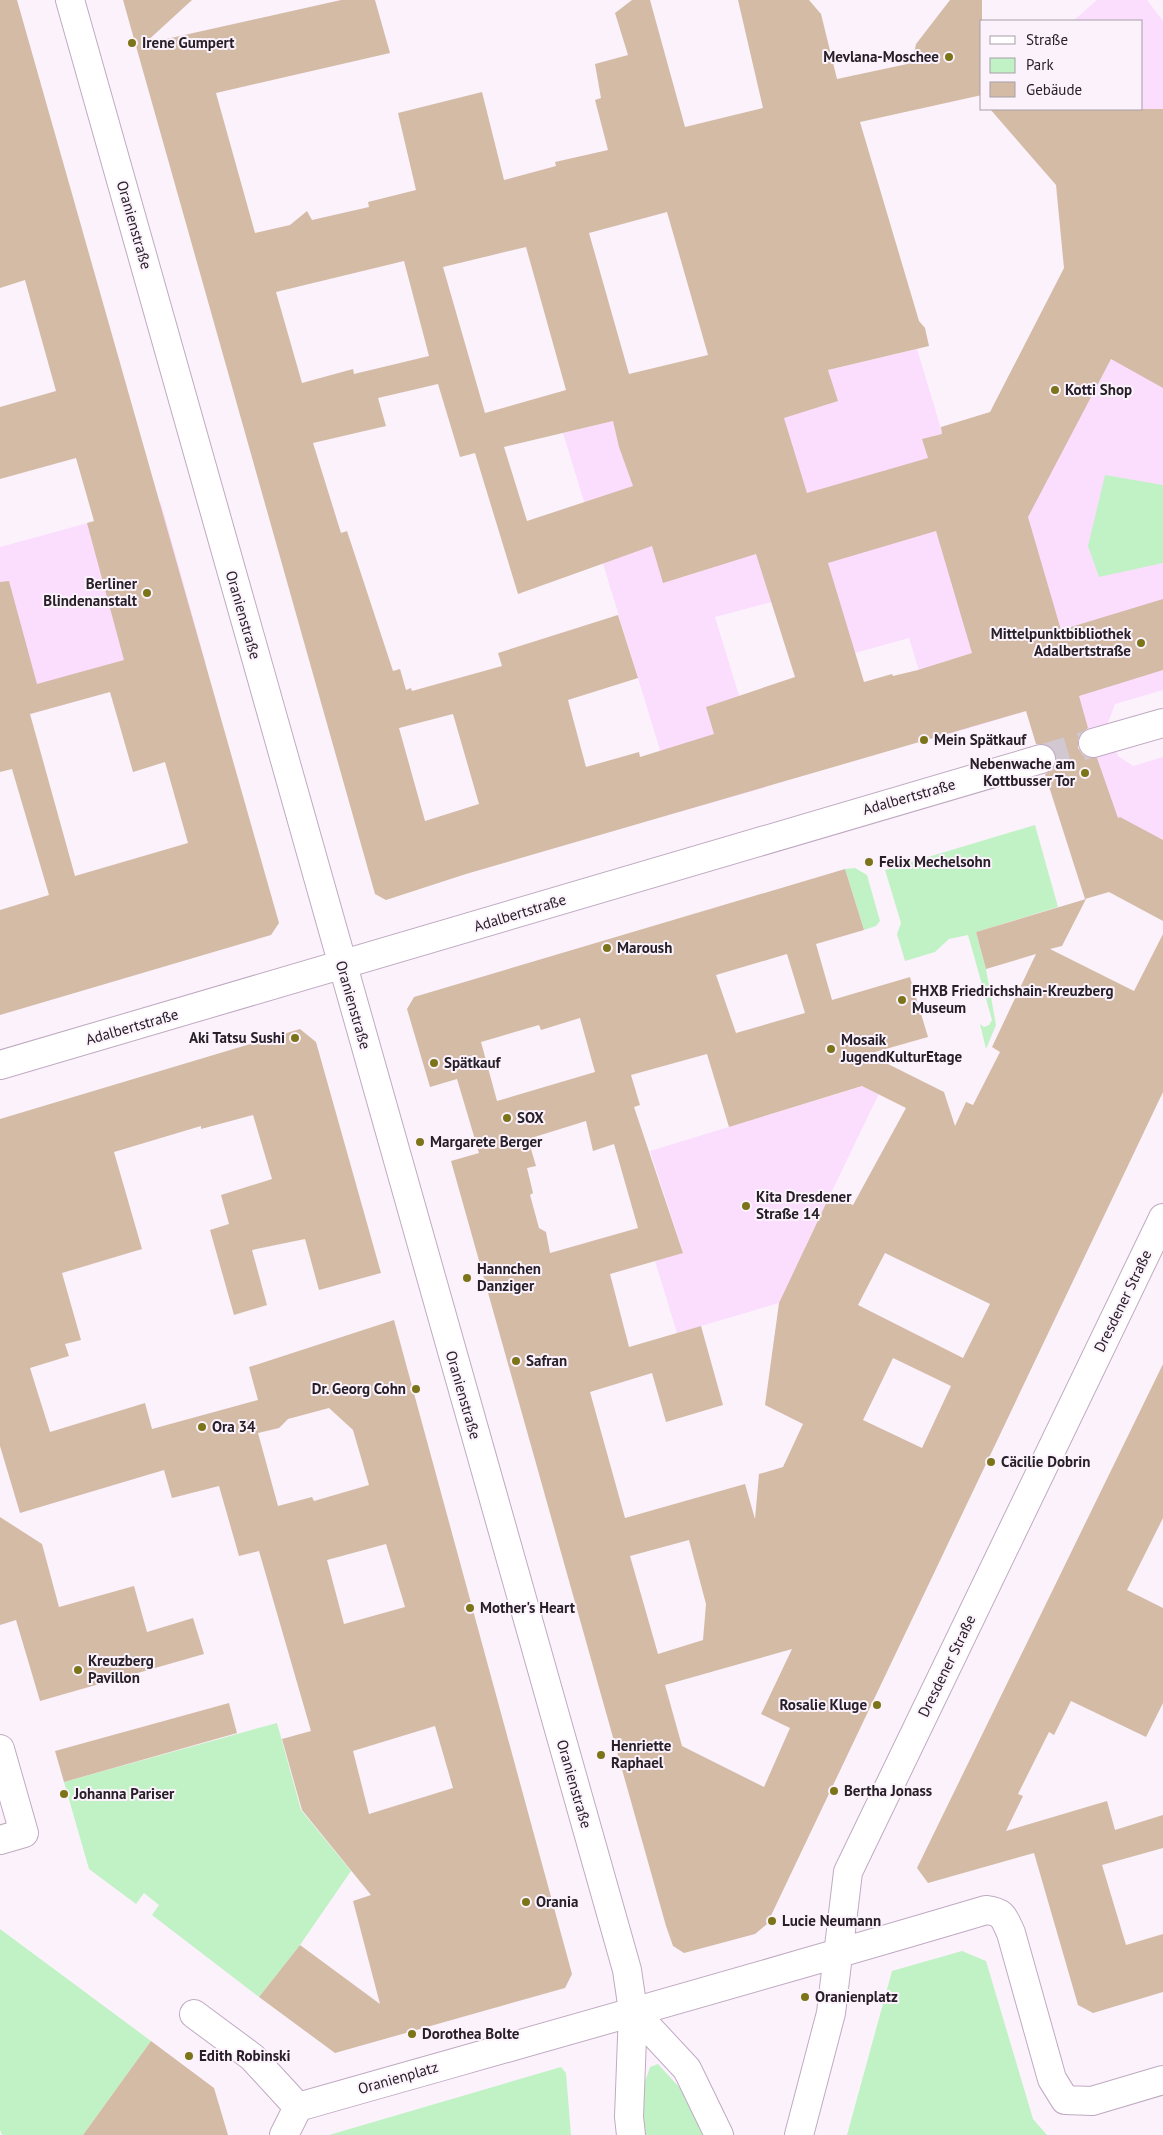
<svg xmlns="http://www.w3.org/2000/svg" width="1163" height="2135" viewBox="0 0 1163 2135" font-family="'PT Sans',sans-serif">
	<rect width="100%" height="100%" fill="#fbf2fc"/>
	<path fill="#fbdefe" d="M 1097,0 L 1147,0 L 1163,21 L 1163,690 L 1115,704 L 1108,723 L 1118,756 L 1133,766 L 1163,757 L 1163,853 L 1108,837 L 1065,699 L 1012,496 L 1134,126 L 1119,109 L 1142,109 L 1142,21 L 1073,21 Z
		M 917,349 L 1026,711 L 939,737 L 909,638 L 855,653 L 772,602 L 715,617 L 767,787 L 679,812 L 563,433 Z
		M 161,503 L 206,664 L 0,723 L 0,547 Z
		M 886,1079 L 805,1247 L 870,1281 L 810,1319 L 779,1303 L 677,1333 L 655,1261 L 683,1252 L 650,1151 Z"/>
	<path fill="#c1f2c5" d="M 1105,475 L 1163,485 L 1163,563 L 1099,577 L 1088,546 Z
		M 1035,825 L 1058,907 L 976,932 L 986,969 L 996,1025 L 986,1049 L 980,1024 L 984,1027 L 989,1025 L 992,1020 L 968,935 L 949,939 L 935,952 L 905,961 L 897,934 L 901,923 L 885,870 Z
		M 855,868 L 867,875 L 880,921 L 876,926 L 864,930 L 845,869 Z
		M 277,1723 L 301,1810 L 351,1871 L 300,1945 L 259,1997 L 152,1915 L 159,1905 L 144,1893 L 136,1904 L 89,1869 L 64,1782 Z
		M 0,1929 L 151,2041 L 83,2135 L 2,2135 L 0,2130 Z
		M 962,1951 L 986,1961 L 1033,2119 L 1047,2135 L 847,2135 L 892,1971 Z
		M 658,2064 L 680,2088 L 708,2135 L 644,2135 L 644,2085 L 650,2067 Z
		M 561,2067 L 566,2073 L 571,2135 L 329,2135 Z"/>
	<path fill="#d4bba6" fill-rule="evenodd" d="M 0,0 L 17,0 L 279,923 L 271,935 L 0,1015 L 0,910 L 49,895 L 12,769 L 0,772 L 0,582 L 9,581 L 37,684 L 124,660 L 87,523 L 94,521 L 76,458 L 0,479 L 0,407 L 56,391 L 25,280 L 0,288 ZM 110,692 L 133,772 L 165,762 L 188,843 L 75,876 L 30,714 Z
		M 123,0 L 192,0 L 144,44 L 341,0 L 375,0 L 390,53 L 216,93 L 255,233 L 290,225 L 307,211 L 312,220 L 369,207 L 368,202 L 416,190 L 398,113 L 482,92 L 504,180 L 556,166 L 555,162 L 608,150 L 595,100 L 601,98 L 595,64 L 628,55 L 615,13 L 632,0 L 650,0 L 685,127 L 763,108 L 738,0 L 809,0 L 821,14 L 837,79 L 912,63 L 916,44 L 950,0 L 982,0 L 982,95 L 860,122 L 919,321 L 925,328 L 929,346 L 828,370 L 838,401 L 784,418 L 807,493 L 928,458 L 922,439 L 942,434 L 941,427 L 990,412 L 1064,268 L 1056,185 L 990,109 L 1163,109 L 1163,388 L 1111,359 L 1028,517 L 1061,630 L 1163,599 L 1163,670 L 1079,696 L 1088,728 L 1081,733 L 1078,740 L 1078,748 L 1083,755 L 1090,758 L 1097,758 L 1118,818 L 1120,817 L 1163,840 L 1163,921 L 1109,892 L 1085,899 L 1045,774 L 1052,770 L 1056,763 L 1056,754 L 1051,747 L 1045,744 L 1036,744 L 1026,711 L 466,874 L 386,900 L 375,894 ZM 667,212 L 708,355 L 629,374 L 589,233 ZM 526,247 L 566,390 L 485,413 L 443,267 ZM 404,261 L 429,356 L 354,374 L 353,369 L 302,383 L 276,292 ZM 438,384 L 460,457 L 475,453 L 518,594 L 652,546 L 663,583 L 756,554 L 795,677 L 706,707 L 714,734 L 640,757 L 639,752 L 586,767 L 568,700 L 638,678 L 618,615 L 498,653 L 502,666 L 412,691 L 411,688 L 406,690 L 400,669 L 393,671 L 347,531 L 341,533 L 313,443 L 386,426 L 378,398 ZM 613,421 L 619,447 L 633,486 L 527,521 L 504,447 ZM 936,531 L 972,653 L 918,670 L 893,676 L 892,674 L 864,682 L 828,563 ZM 453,714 L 479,804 L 425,821 L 399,728 Z
		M 845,869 L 864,930 L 816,944 L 832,1000 L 910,977 L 928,1037 L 868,1054 L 944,1092 L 955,1126 L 966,1102 L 973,1105 L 1000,1052 L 992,1047 L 1036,954 L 986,969 L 976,932 L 1086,899 L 1062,946 L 1050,949 L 1134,991 L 1163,934 L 1163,1092 L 767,1924 L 755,1934 L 684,1953 L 673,1946 L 666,1926 L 451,1161 L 479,1153 L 457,1079 L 430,1087 L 407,1009 L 414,997 ZM 787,954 L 805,1013 L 736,1033 L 716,975 ZM 580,1018 L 595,1072 L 497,1101 L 481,1042 L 539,1025 L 541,1030 ZM 707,1054 L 729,1127 L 862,1086 L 906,1108 L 853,1205 L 830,1195 L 779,1303 L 765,1405 L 803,1424 L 783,1467 L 759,1474 L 755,1519 L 745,1484 L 625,1518 L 590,1392 L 652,1373 L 666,1422 L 723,1405 L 701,1326 L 629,1347 L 610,1274 L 683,1253 L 634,1107 L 640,1105 L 631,1075 ZM 586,1121 L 593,1151 L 614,1144 L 638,1228 L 550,1253 L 546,1232 L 539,1228 L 530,1195 L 533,1193 L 527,1168 L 536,1166 L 528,1139 ZM 885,1253 L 990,1304 L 963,1358 L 858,1305 ZM 893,1358 L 951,1386 L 922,1448 L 863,1420 ZM 689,1540 L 706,1604 L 703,1640 L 658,1654 L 630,1556 ZM 792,1649 L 761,1714 L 790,1728 L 764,1787 L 682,1746 L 665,1685 Z
		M 300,1029 L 316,1042 L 381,1273 L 319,1290 L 305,1239 L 252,1250 L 267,1305 L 234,1315 L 210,1230 L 229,1224 L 221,1195 L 272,1179 L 253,1115 L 201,1129 L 201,1126 L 114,1152 L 142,1249 L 62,1273 L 81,1340 L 65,1344 L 69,1356 L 30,1368 L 50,1432 L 145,1403 L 152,1429 L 258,1400 L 249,1367 L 394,1320 L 572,1974 L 565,1988 L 335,2053 L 259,1997 L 300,1945 L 380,2004 L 353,1901 L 371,1895 L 302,1810 L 282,1739 L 311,1731 L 259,1551 L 239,1556 L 219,1486 L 172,1498 L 164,1470 L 20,1513 L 0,1446 L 0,1119 ZM 329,1408 L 353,1430 L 369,1485 L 314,1501 L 312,1497 L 278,1506 L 258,1433 L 279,1428 L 288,1419 ZM 386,1544 L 405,1607 L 344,1624 L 327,1560 ZM 435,1726 L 453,1788 L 369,1814 L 353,1751 Z
		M 1163,1364 L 1163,1518 L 1127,1590 L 1163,1608 L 1163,1703 L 1146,1737 L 1071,1701 L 1054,1735 L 1049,1732 L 1018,1794 L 1023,1796 L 1006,1831 L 1107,1801 L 1115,1830 L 1163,1815 L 1163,1848 L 1102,1865 L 1126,1945 L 1163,1934 L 1163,1992 L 1093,2013 L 1078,2005 L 1034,1853 L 928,1883 L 917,1868 Z
		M 0,1517 L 42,1544 L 59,1607 L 134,1586 L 147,1632 L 193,1618 L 204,1654 L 40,1701 L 16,1620 L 0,1625 Z
		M 229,1703 L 237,1733 L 64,1782 L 55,1751 Z
		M 151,2041 L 214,2088 L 228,2135 L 83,2135 Z"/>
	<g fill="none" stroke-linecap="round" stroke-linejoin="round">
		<path stroke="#d1c8d2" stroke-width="28" stroke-dasharray="28 14" stroke-linecap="butt" d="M 1041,759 L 1093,743"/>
		<defs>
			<path id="street" d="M 0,1749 L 24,1833 L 0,1840
				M 194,2014 L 252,2057 L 298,2107
				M 284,2135 L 298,2107 C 527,2042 757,1978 986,1910 C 1004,1912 1004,1918 1011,1933 L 1052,2079 L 1065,2100 L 1092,2101 L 1163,2080
				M 799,2135 L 831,2013 L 848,1872 L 1163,1218"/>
			<path id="secondary" d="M 70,0 L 627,1970 L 633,2011 L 629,2117 L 631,2135
				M 1093,743 L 1163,723
				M 0,1065 C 347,965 693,859 1041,759
				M 633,2011 L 687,2069 L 719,2135"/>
		</defs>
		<use href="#street" stroke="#c0aac2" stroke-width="30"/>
		<use href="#secondary" stroke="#c0aac2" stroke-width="30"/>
		<use href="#street" stroke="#fff" stroke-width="28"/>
		<use href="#secondary" stroke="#fff" stroke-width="28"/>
	</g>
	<g fill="#7b7418" stroke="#fbf2fc" stroke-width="2">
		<circle cx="132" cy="43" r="5"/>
		<circle cx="949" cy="57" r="5"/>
		<circle cx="1055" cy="390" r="5"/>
		<circle cx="147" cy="593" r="5"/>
		<circle cx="1141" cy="643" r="5"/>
		<circle cx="924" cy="740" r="5"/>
		<circle cx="1085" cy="773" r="5"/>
		<circle cx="869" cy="862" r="5"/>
		<circle cx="607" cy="948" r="5"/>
		<circle cx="902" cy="1000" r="5"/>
		<circle cx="295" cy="1038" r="5"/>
		<circle cx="831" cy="1049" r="5"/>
		<circle cx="434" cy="1063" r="5"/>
		<circle cx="507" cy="1118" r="5"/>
		<circle cx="420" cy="1142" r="5"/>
		<circle cx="746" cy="1206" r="5"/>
		<circle cx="467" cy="1278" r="5"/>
		<circle cx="516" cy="1361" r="5"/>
		<circle cx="416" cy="1389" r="5"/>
		<circle cx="202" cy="1427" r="5"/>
		<circle cx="991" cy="1462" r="5"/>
		<circle cx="470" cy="1608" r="5"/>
		<circle cx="78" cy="1670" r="5"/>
		<circle cx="877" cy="1705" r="5"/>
		<circle cx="601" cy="1755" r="5"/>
		<circle cx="834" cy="1791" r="5"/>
		<circle cx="64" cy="1794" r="5"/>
		<circle cx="526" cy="1902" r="5"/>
		<circle cx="772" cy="1921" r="5"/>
		<circle cx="805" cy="1997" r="5"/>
		<circle cx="412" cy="2034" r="5"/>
		<circle cx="189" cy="2056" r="5"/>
	</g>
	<g text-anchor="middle" stroke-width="4" stroke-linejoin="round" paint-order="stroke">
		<g font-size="15" font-weight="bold" fill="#282029" stroke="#fbf2fc" text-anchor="start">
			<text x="142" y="48">Irene Gumpert</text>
			<text x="939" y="62" text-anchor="end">Mevlana-Moschee</text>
			<text x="1065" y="395">Kotti Shop</text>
			<text x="137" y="589" text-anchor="end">Berliner<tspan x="137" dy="17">Blindenanstalt</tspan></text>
			<text x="1131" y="639" text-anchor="end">Mittelpunktbibliothek<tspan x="1131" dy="17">Adalbertstraße</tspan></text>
			<text x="934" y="745">Mein Spätkauf</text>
			<text x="1075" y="769" text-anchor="end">Nebenwache am<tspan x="1075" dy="17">Kottbusser Tor</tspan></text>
			<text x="879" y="867">Felix Mechelsohn</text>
			<text x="617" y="953">Maroush</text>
			<text x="912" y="996">FHXB Friedrichshain-Kreuzberg<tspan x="912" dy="17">Museum</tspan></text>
			<text x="285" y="1043" text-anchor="end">Aki Tatsu Sushi</text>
			<text x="841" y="1045">Mosaik<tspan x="841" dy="17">JugendKulturEtage</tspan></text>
			<text x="444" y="1068">Spätkauf</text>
			<text x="517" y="1123">SOX</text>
			<text x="430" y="1147">Margarete Berger</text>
			<text x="756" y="1202">Kita Dresdener<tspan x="756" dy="17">Straße 14</tspan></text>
			<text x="477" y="1274">Hannchen<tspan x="477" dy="17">Danziger</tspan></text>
			<text x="526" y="1366">Safran</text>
			<text x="406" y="1394" text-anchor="end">Dr. Georg Cohn</text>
			<text x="212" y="1432">Ora 34</text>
			<text x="1001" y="1467">Cäcilie Dobrin</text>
			<text x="480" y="1613">Mother's Heart</text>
			<text x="88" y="1666">Kreuzberg<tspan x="88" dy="17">Pavillon</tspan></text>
			<text x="867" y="1710" text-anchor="end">Rosalie Kluge</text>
			<text x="611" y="1751">Henriette<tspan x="611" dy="17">Raphael</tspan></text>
			<text x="844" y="1796">Bertha Jonass</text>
			<text x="74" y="1799">Johanna Pariser</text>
			<text x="536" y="1907">Orania</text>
			<text x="782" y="1926">Lucie Neumann</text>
			<text x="815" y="2002">Oranienplatz</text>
			<text x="422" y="2039">Dorothea Bolte</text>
			<text x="199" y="2061">Edith Robinski</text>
		</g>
		<g font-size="15" fill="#282029" stroke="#fbf2fc">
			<text transform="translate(134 225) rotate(74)" y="5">Oranienstraße</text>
			<text transform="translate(243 615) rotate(74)" y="5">Oranienstraße</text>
			<text transform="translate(909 797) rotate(-16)" y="5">Adalbertstraße</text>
			<text transform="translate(520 913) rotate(-17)" y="5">Adalbertstraße</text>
			<text transform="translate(353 1005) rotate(74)" y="5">Oranienstraße</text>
			<text transform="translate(132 1027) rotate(-16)" y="5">Adalbertstraße</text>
			<text transform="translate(1123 1301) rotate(-64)" y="5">Dresdener Straße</text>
			<text transform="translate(463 1395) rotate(74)" y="5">Oranienstraße</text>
			<text transform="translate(947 1666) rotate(-64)" y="5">Dresdener Straße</text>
			<text transform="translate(574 1784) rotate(74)" y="5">Oranienstraße</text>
			<text transform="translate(398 2078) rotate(-16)" y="5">Oranienplatz</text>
		</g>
	</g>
	<rect x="980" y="20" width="162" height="90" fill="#fbf2fc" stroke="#a79ea8"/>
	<rect x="990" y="36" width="25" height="8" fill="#ffffff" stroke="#a79ea8"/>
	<text x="1026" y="45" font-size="15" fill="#282029">Straße</text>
	<rect x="990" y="58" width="25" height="15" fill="#c1f2c5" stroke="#a79ea8"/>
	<text x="1026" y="70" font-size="15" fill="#282029">Park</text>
	<rect x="990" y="82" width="25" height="15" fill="#d4bba6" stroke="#a79ea8"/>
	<text x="1026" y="95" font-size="15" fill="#282029">Gebäude</text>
</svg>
